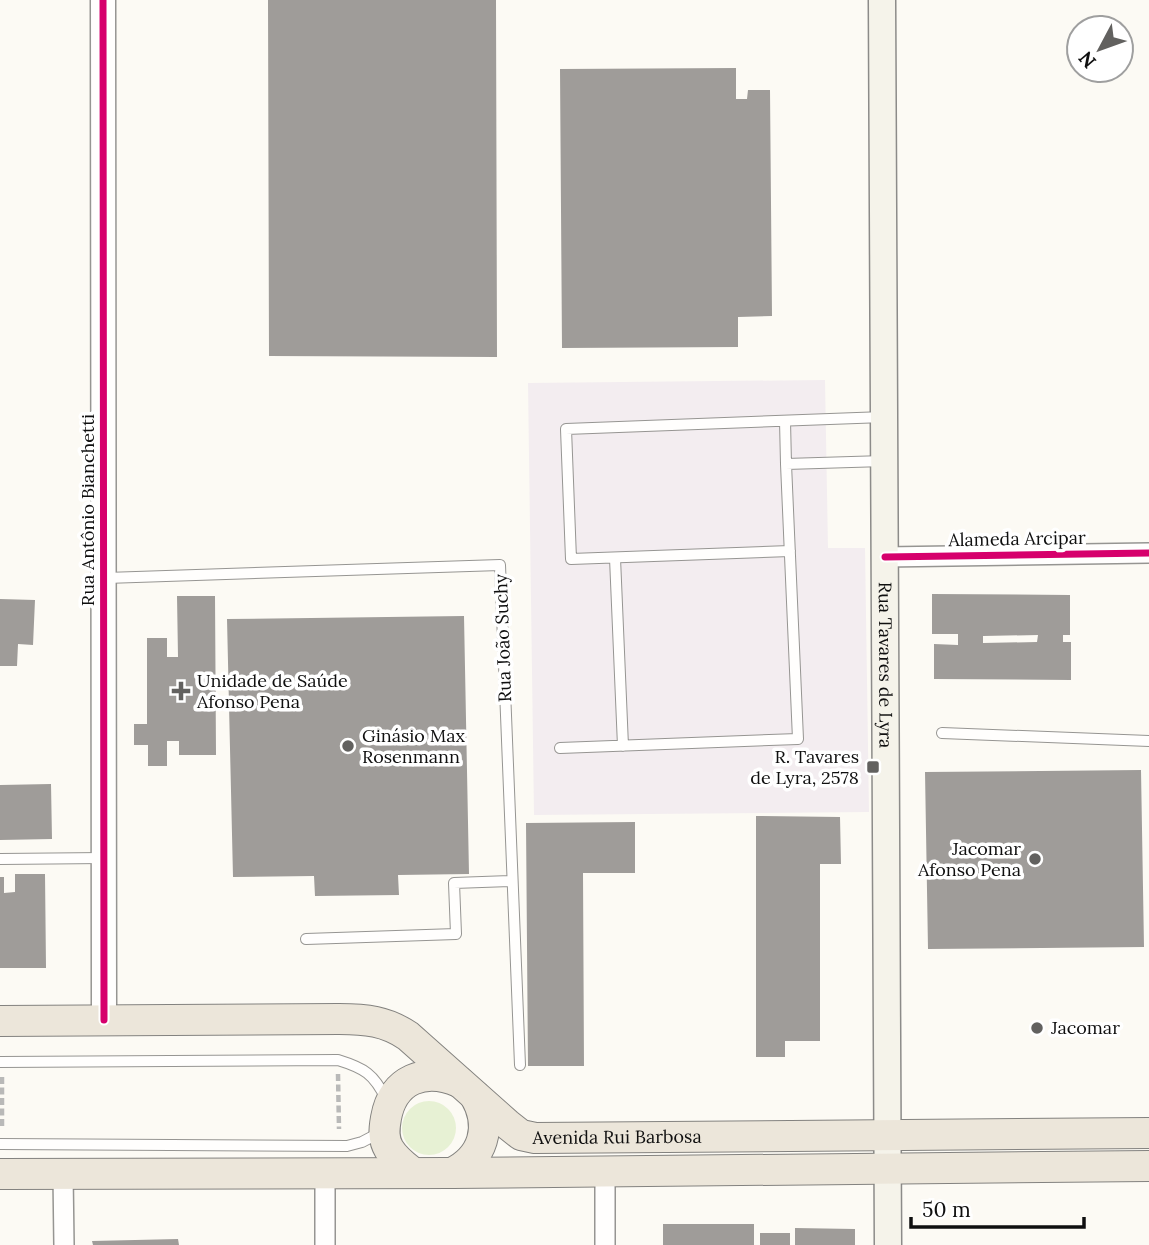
<svg xmlns="http://www.w3.org/2000/svg" width="1149" height="1245" viewBox="0 0 1149 1245" font-family="Lora,serif">
	<rect width="100%" height="100%" fill="#fcfaf4"/>
	<path fill="#f3edf0" d="M 825,380 L 828,548 L 865,548 L 869,812 L 534,815 L 528,383 Z"/>
	<path fill="#e7f1d4" d="M402 1128a27 27 0 1 1 54 0a27 27 0 1 1-54 0Z"/>
	<path fill="#9f9c99" fill-rule="evenodd" d="M 268,0 L 496,0 L 497,357 L 269,356 Z
		M 736,68 L 736,99 L 747,99 L 748,90 L 770,90 L 772,316 L 738,317 L 738,347 L 562,348 L 560,69 Z
		M 932,594 L 1070,595 L 1070,635 L 1063,635 L 1063,642 L 1071,642 L 1071,680 L 934,679 L 934,644 L 958,645 L 958,634 L 932,634 ZM 1038,635 L 1037,642 L 983,643 L 983,636 Z
		M 177,596 L 215,596 L 216,755 L 179,755 L 179,741 L 167,741 L 167,766 L 148,766 L 148,745 L 134,745 L 134,724 L 147,724 L 147,638 L 167,638 L 167,657 L 178,657 Z
		M 0,599 L 35,600 L 33,645 L 18,644 L 17,666 L 0,666 Z
		M 464,616 L 469,874 L 398,875 L 399,895 L 315,896 L 314,876 L 233,877 L 227,619 Z
		M 1141,770 L 1144,947 L 928,949 L 925,772 Z
		M 51,784 L 52,839 L 0,840 L 0,785 Z
		M 756,816 L 840,817 L 841,864 L 820,864 L 820,1041 L 785,1041 L 785,1057 L 756,1057 Z
		M 635,822 L 635,873 L 583,873 L 584,1066 L 528,1066 L 526,823 Z
		M 15,874 L 45,874 L 46,968 L 0,968 L 0,877 L 4,877 L 4,893 L 15,892 Z
		M 663,1224 L 754,1224 L 754,1245 L 663,1245 Z
		M 795,1228 L 855,1229 L 855,1245 L 795,1245 Z
		M 760,1233 L 790,1233 L 790,1245 L 760,1245 Z
		M 178,1239 L 179,1245 L 93,1245 L 92,1241 Z"/>
	<g fill="none" stroke-linecap="round" stroke-linejoin="round">
		<defs>
			<path id="service" d="M 785,421 L 786,464
				M 790,551 L 571,559 L 566,429 L 884,417
				M 615,558 L 623,746
				M 106,578 L 500,565 L 520,1065
				M 942,733 L 1149,741
				M 560,748 L 798,739 L 786,464 L 884,461
				M 0,859 L 104,858
				M 306,939 L 456,934 L 454,883 L 512,881
				M 0,1062 L 338,1060 C 364,1068 374,1074 386,1099
				M 0,1144 L 347,1146 L 362,1142 L 381,1132"/>
			<path id="minor" d="M 885,557 L 1149,553
				M 605,1171 L 605,1245
				M 325,1173 L 325,1245
				M 63,1174 L 64,1245"/>
			<path id="tertiary" d="M 103,0 L 104,1020"/>
			<g id="secondary">
				<path id="s1" d="M 882,0 L 888,1245"/>
			</g>
			<g id="primary">
				<path id="s2" d="M 0,1021 L 339,1019 C 366,1019 386,1021 408,1036 L 507,1124 L 521,1135 L 535,1138 L 1149,1133"/>
				<path d="M 412,1172 C 403,1165 395,1159 389,1149 C 383,1139 384,1129 386,1118 C 393,1079 425,1067 459,1082"/>
				<path d="M 452,1173 C 483,1158 493,1127 475,1096"/>
				<path d="M 0,1174 L 452,1173 L 1149,1166"/>
			</g>
		</defs>
		<use href="#service" stroke="#969592" stroke-width="12"/>
		<use href="#minor" stroke="#969592" stroke-width="22"/>
		<use href="#tertiary" stroke="#969592" stroke-width="27"/>
		<use href="#secondary" stroke="#8c8b89" stroke-width="29"/>
		<use href="#primary" stroke="#83827f" stroke-width="32"/>
		<path stroke="#b9b9b8" stroke-width="4.5" stroke-dasharray="7 3.5" stroke-linecap="butt" d="M 338,1074 L 339,1129
			M 2,1077 L 2,1128"/>
		<use href="#service" stroke="#fffefd" stroke-width="10"/>
		<use href="#minor" stroke="#fffefd" stroke-width="19"/>
		<use href="#tertiary" stroke="#fffefd" stroke-width="24"/>
		<use href="#secondary" stroke="#f5f3ea" stroke-width="26"/>
		<use href="#primary" stroke="#ece6da" stroke-width="30"/>
		<defs>
			<path id="cycleway" d="M 103,0 L 104,1020
				M 885,557 L 1149,553"/>
		</defs>
		<use href="#cycleway" stroke="#fff" stroke-width="11"/>
		<use href="#cycleway" stroke="#d6006c" stroke-width="7"/>
	</g>
	<g fill="#62615f" stroke="#fff" stroke-width="2.5">
		<path d="M177.5 680.5h7v7h7v7h-7v7h-7v-7h-7v-7h7z"/>
		<circle cx="348" cy="746" r="7"/>
		<rect x="866" y="760" width="14" height="14" rx="3.5"/>
		<circle cx="1035" cy="859" r="7"/>
		<circle cx="1037" cy="1028" r="7"/>
	</g>
	<g text-anchor="middle" stroke-width="7" stroke-linejoin="round" paint-order="stroke">
		<g font-size="18" fill="#0f0f0f" stroke="#fff">
			<text transform="translate(88 510) rotate(-90)" y="6">Rua Antônio Bianchetti</text>
			<text transform="translate(1017 539) rotate(-1)" y="6">Alameda Arcipar</text>
			<text transform="translate(503 638) rotate(-92)" y="6">Rua João Suchy</text>
			<text dy="6" stroke="none"><textPath href="#s1" startOffset="665">Rua Tavares de Lyra</textPath></text>
			<text dy="6" stroke="none"><textPath href="#s2" startOffset="658">Avenida Rui Barbosa</textPath></text>
		</g>
		<g font-size="18" fill="#0f0f0f" stroke="#fff" text-anchor="start">
			<text x="197" y="687">Unidade de Saúde<tspan x="197" dy="21">Afonso Pena</tspan></text>
			<text x="362" y="742">Ginásio Max<tspan x="362" dy="21">Rosenmann</tspan></text>
			<text x="859" y="763" text-anchor="end">R. Tavares<tspan x="859" dy="21">de Lyra, 2578</tspan></text>
			<text x="1021" y="855" text-anchor="end">Jacomar<tspan x="1021" dy="21">Afonso Pena</tspan></text>
			<text x="1051" y="1034">Jacomar</text>
		</g>
	</g>
	<g transform="translate(1100 49) rotate(229)"><circle r="33" fill="#ffffff" stroke="#9f9f9f" stroke-width="2"/>
	<path d="M0-5L12 26L0 18L-12 26Z" fill="#62615f"/>
	<text y="-10" font-size="19" font-weight="bold" text-anchor="middle" fill="#0f0f0f">N</text>
	</g>
	<path d="M911 1217v10h173v-10" fill="none" stroke="#0f0f0f" stroke-width="3.5"/>
	<text x="922" y="1217" font-size="21" fill="#0f0f0f" stroke="#ffffff" stroke-width="5" paint-order="stroke">50 m</text>
</svg>
